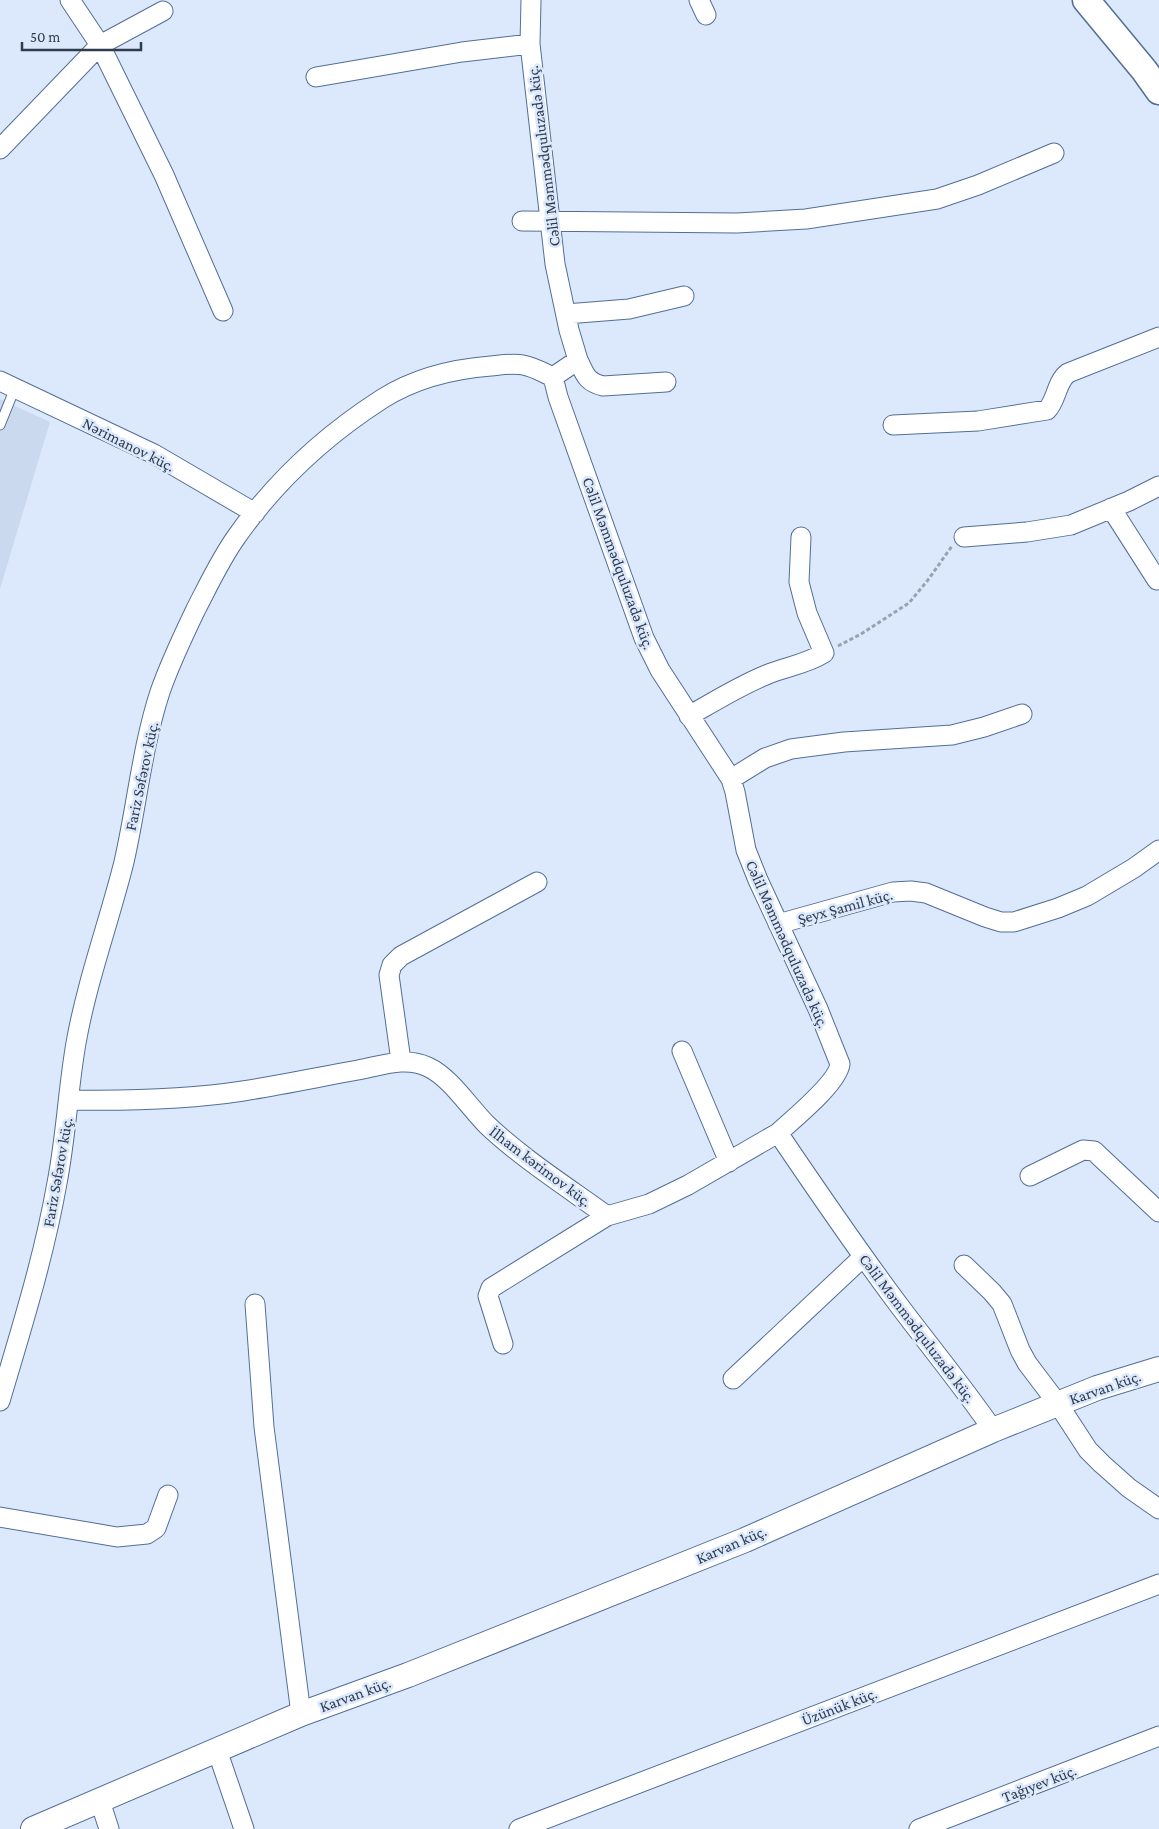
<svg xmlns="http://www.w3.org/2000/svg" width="1159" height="1829" viewBox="0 0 1159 1829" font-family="'Crimson Pro',serif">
	<rect width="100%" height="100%" fill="#dce9fc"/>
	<path fill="#cbd9ee" d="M 0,399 L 50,422 L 0,589 Z"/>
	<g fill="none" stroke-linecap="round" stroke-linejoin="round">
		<defs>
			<path id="service" d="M 0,425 L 15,388"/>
			<path id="minor" d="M 531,0 L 530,44 L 555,264 L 569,330 L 578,360 L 553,377 L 558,397 L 644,638 L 660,670 L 731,779 L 735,792 L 746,850 L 758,880 L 818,1009 L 840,1064 C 838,1083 793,1119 778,1133 C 818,1192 858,1251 901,1308 C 932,1349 964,1388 993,1430
				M 699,0 L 706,15
				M 163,11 L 100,45 L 164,175 L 223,311
				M 316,77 L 462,52 L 530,44
				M 0,149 L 100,45 L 70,0
				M 522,221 L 737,223 L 806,219 L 937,199 L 978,185 L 1054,153
				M 566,314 L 629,309 L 684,296
				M 578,360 C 585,374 586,382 603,386 L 666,382
				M 0,381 L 154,454 L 255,513
				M 893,425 L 978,421 L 1047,410 C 1057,400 1056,382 1068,373 L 1159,337
				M 1111,508 L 1157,580
				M 964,537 L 1027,532 L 1071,525 L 1129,501 L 1159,486
				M 689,716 C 715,701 739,686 766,675 C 785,667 807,664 824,653 L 807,613 L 799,582 L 801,537
				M 731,779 L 765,758 L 791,749 L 844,742 L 952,735 L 984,727 L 1022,714
				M 778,924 L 893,892 L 911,891 L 926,893 L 985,917 L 1001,922 L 1014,922 L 1058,908 L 1087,896 L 1134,868 L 1159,850
				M 682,1051 L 729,1162
				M 401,1061 L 389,975 L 392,965 L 401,956 L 537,882
				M 69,1100 C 127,1101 185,1100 243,1091 C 281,1085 319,1077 358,1070 C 381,1066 405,1056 428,1067 C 450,1077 469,1107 487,1125 C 523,1159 567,1187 607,1216 L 649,1204 L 688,1185 L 778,1133
				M 1030,1176 L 1083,1150 L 1094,1151 L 1159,1212
				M 964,1265 L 992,1292 L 1002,1304 L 1020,1350 L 1027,1363 L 1058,1404 L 1088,1450 L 1102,1464 L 1129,1488 L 1159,1509
				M 255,1304 L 264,1427 L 301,1714
				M 503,1344 L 488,1296 L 491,1288 L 607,1216
				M 733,1379 L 863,1257
				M 0,1401 C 21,1330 44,1257 57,1183 C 66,1137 68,1089 76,1043 C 87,981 109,922 124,862 C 137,805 142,747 160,692 C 170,663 183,636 196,609 C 209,584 221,558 237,536 C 275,482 326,435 382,399 C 415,378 452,369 491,366 C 502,365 513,363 523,365 C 534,367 544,373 553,377
				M 0,1517 L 117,1537 L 147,1534 L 156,1528 L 168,1495
				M 217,1750 L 244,1829
				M 100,1801 L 109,1829
				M 519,1829 L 1159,1584
				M 919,1829 L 1159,1736"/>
			<path id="tertiary" d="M 33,1829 L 301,1714 L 408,1675 L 745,1540 L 993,1430 L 1097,1388 L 1159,1369"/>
			<path id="secondary" d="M 1086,0 L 1144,70 L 1159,91"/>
		</defs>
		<use href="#service" stroke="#526e97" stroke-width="11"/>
		<use href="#minor" stroke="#526e97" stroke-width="21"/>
		<use href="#tertiary" stroke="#526e97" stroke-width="26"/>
		<use href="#secondary" stroke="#526e97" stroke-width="29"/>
		<path stroke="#96a2b5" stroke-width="3" stroke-dasharray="4 2.5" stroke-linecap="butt" d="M 838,646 L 861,634 L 909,603 L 928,580 L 952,546"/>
		<use href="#service" stroke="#fff" stroke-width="9"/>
		<use href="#minor" stroke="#fff" stroke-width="19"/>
		<use href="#tertiary" stroke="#fff" stroke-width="24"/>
		<use href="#secondary" stroke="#fff" stroke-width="26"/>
	</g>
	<g text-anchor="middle" stroke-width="5" stroke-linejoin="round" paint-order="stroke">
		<g font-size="16" fill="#2f3b4e" stroke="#dce9fc">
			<text transform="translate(543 156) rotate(-97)" y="6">Cəlil Məmmədquluzadə küç.</text>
			<text transform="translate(129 444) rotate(27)" y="6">Nərimanov küç.</text>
			<text transform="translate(619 563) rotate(70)" y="6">Cəlil Məmmədquluzadə küç.</text>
			<text transform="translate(141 776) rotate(-78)" y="6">Fariz Səfərov küç.</text>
			<text transform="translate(845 906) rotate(-15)" y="6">Şeyx Şamil küç.</text>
			<text transform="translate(788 944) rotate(66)" y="6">Cəlil Məmmədquluzadə küç.</text>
			<text transform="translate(541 1166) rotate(37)" y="6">İlham kərimov küç.</text>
			<text transform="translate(57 1172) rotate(-80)" y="6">Fariz Səfərov küç.</text>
			<text transform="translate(918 1328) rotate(53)" y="6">Cəlil Məmmədquluzadə küç.</text>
			<text transform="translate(1105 1387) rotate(-19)" y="6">Karvan küç.</text>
			<text transform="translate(731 1544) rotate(-23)" y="6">Karvan küç.</text>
			<text transform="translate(355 1694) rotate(-20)" y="6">Karvan küç.</text>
			<text transform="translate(839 1706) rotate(-21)" y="6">Üzünük küç.</text>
			<text transform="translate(1039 1783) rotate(-21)" y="6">Tağıyev küç.</text>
		</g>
	</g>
	<path d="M22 42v8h119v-8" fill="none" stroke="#2f3b4e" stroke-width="2.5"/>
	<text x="30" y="42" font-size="15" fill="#2f3b4e" stroke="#dce9fc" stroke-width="4" paint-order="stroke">50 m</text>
</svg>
